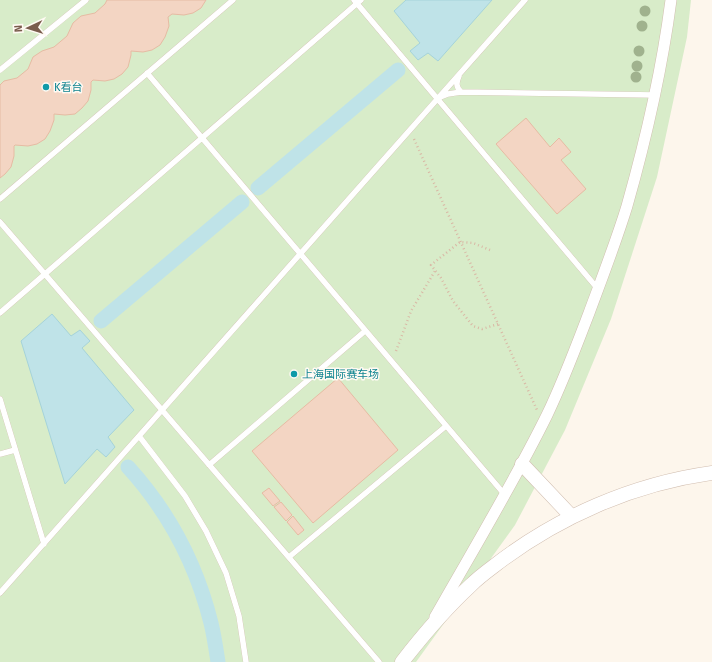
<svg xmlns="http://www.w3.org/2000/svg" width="712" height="662" viewBox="0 0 712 662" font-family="'Fira Sans','Noto Sans SC',sans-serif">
	<rect width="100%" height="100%" fill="#fdf6ec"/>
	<path fill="#d8ecc9" d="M 0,0 L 691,0 L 687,37 L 657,177 L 611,319 L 565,430 L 515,525 L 416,662 L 0,662 Z"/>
	<path fill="#bfe3e8" stroke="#a5d3da" d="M 406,0 L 492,0 L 438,61 L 428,53 L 418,60 L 410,51 L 420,43 L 394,11 Z
		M 52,314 L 71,336 L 80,330 L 90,341 L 82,348 L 134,410 L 108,437 L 115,447 L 106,457 L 97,449 L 65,484 L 21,341 Z"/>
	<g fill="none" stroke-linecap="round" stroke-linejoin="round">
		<path stroke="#bfe3e8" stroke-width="15" d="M 258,188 L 398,70
			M 101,321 L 242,202
			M 128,467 C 169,512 196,563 211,623 C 214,635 216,649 218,662"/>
	</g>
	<path fill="#f3d5c3" stroke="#e6bba3" d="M 107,0 L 206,0 L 201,8 L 193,13 L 184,15 L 172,14 L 168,17 L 169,26 L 165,37 L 160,45 L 152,50 L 143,52 L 131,51 L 131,55 L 128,67 L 122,74 L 114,79 L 105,81 L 93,80 L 91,82 L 91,90 L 88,101 L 82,108 L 75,114 L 65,115 L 54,114 L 54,120 L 50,131 L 45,139 L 37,144 L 28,146 L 15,145 L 14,146 L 14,156 L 11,167 L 5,174 L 0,178 L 0,85 L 4,81 L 17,78 L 28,69 L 33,57 L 42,51 L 54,47 L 67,36 L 73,23 L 81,16 L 95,13 L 105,4 Z
		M 526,118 L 550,147 L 559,138 L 571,152 L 561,160 L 586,189 L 557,214 L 496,144 Z
		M 338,378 L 398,450 L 313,523 L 252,451 Z
		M 269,488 L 280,501 L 273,506 L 262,493 Z
		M 281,502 L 292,515 L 286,521 L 274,507 Z
		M 293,516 L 304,530 L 298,535 L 287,522 Z"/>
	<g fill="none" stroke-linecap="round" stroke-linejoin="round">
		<defs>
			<path id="service" d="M 354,0 L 598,289
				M 0,70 L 86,0
				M 147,73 L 505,495
				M 459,76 C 456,83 456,87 461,92
				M 438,98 L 448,94 L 461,92 L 655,95
				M 0,199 L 233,0
				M 0,222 L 379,662
				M 0,313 L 361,0
				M 0,399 L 44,544
				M 139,436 L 185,496 L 206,531 L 226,573 L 239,616 L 246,662
				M 0,454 L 15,450
				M 209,465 L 365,331
				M 289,557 L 446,426
				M 0,593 L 525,0"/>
			<path id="minor" d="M 435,617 C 473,550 513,484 547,415 C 563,382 576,347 589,313 C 602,278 616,242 627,206 C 646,139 662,69 671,0"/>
			<path id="tertiary" d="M 522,464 L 572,517
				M 402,662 C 423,635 445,609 471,585 C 478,578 486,572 494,566 C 557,517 633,484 712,473"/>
		</defs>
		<use href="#service" stroke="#d1beb0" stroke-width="6"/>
		<use href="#minor" stroke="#d1beb0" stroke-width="12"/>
		<use href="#tertiary" stroke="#d1beb0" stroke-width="15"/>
		<path stroke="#d9b8a5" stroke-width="2.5" stroke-dasharray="1 3" stroke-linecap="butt" d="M 414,139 L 537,410
			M 490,250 L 473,243 L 460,242 L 431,265 L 441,278 L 453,301 L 473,326 L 482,329 L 498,324
			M 396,351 L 411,311 L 435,271"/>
		<use href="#service" stroke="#fff" stroke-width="5.5"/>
		<use href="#minor" stroke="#fff" stroke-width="11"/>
		<use href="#tertiary" stroke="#fff" stroke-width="14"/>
	</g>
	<g fill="#a0b28e">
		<circle cx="645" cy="11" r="5.5"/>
		<circle cx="642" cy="26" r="5.5"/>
		<circle cx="639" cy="51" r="5.5"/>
		<circle cx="637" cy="66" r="5.5"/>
		<circle cx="636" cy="77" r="5.5"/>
	</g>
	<g fill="#0f9aa8" stroke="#fffaf3" stroke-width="1.5">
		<circle cx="46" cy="87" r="4"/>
		<circle cx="294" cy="374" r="4"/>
	</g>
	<g text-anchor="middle" stroke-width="3" stroke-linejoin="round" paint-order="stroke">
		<g font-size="11" fill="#0d838f" stroke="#fffaf3" text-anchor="start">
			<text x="54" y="91">K看台</text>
			<text x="302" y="378">上海国际赛车场</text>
		</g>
	</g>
	<g transform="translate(28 28) rotate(266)" stroke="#fffaf3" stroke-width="3" paint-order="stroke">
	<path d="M0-3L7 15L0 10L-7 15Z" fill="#7a5c4d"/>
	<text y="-6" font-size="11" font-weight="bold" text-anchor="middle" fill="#7a5c4d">N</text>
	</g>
</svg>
